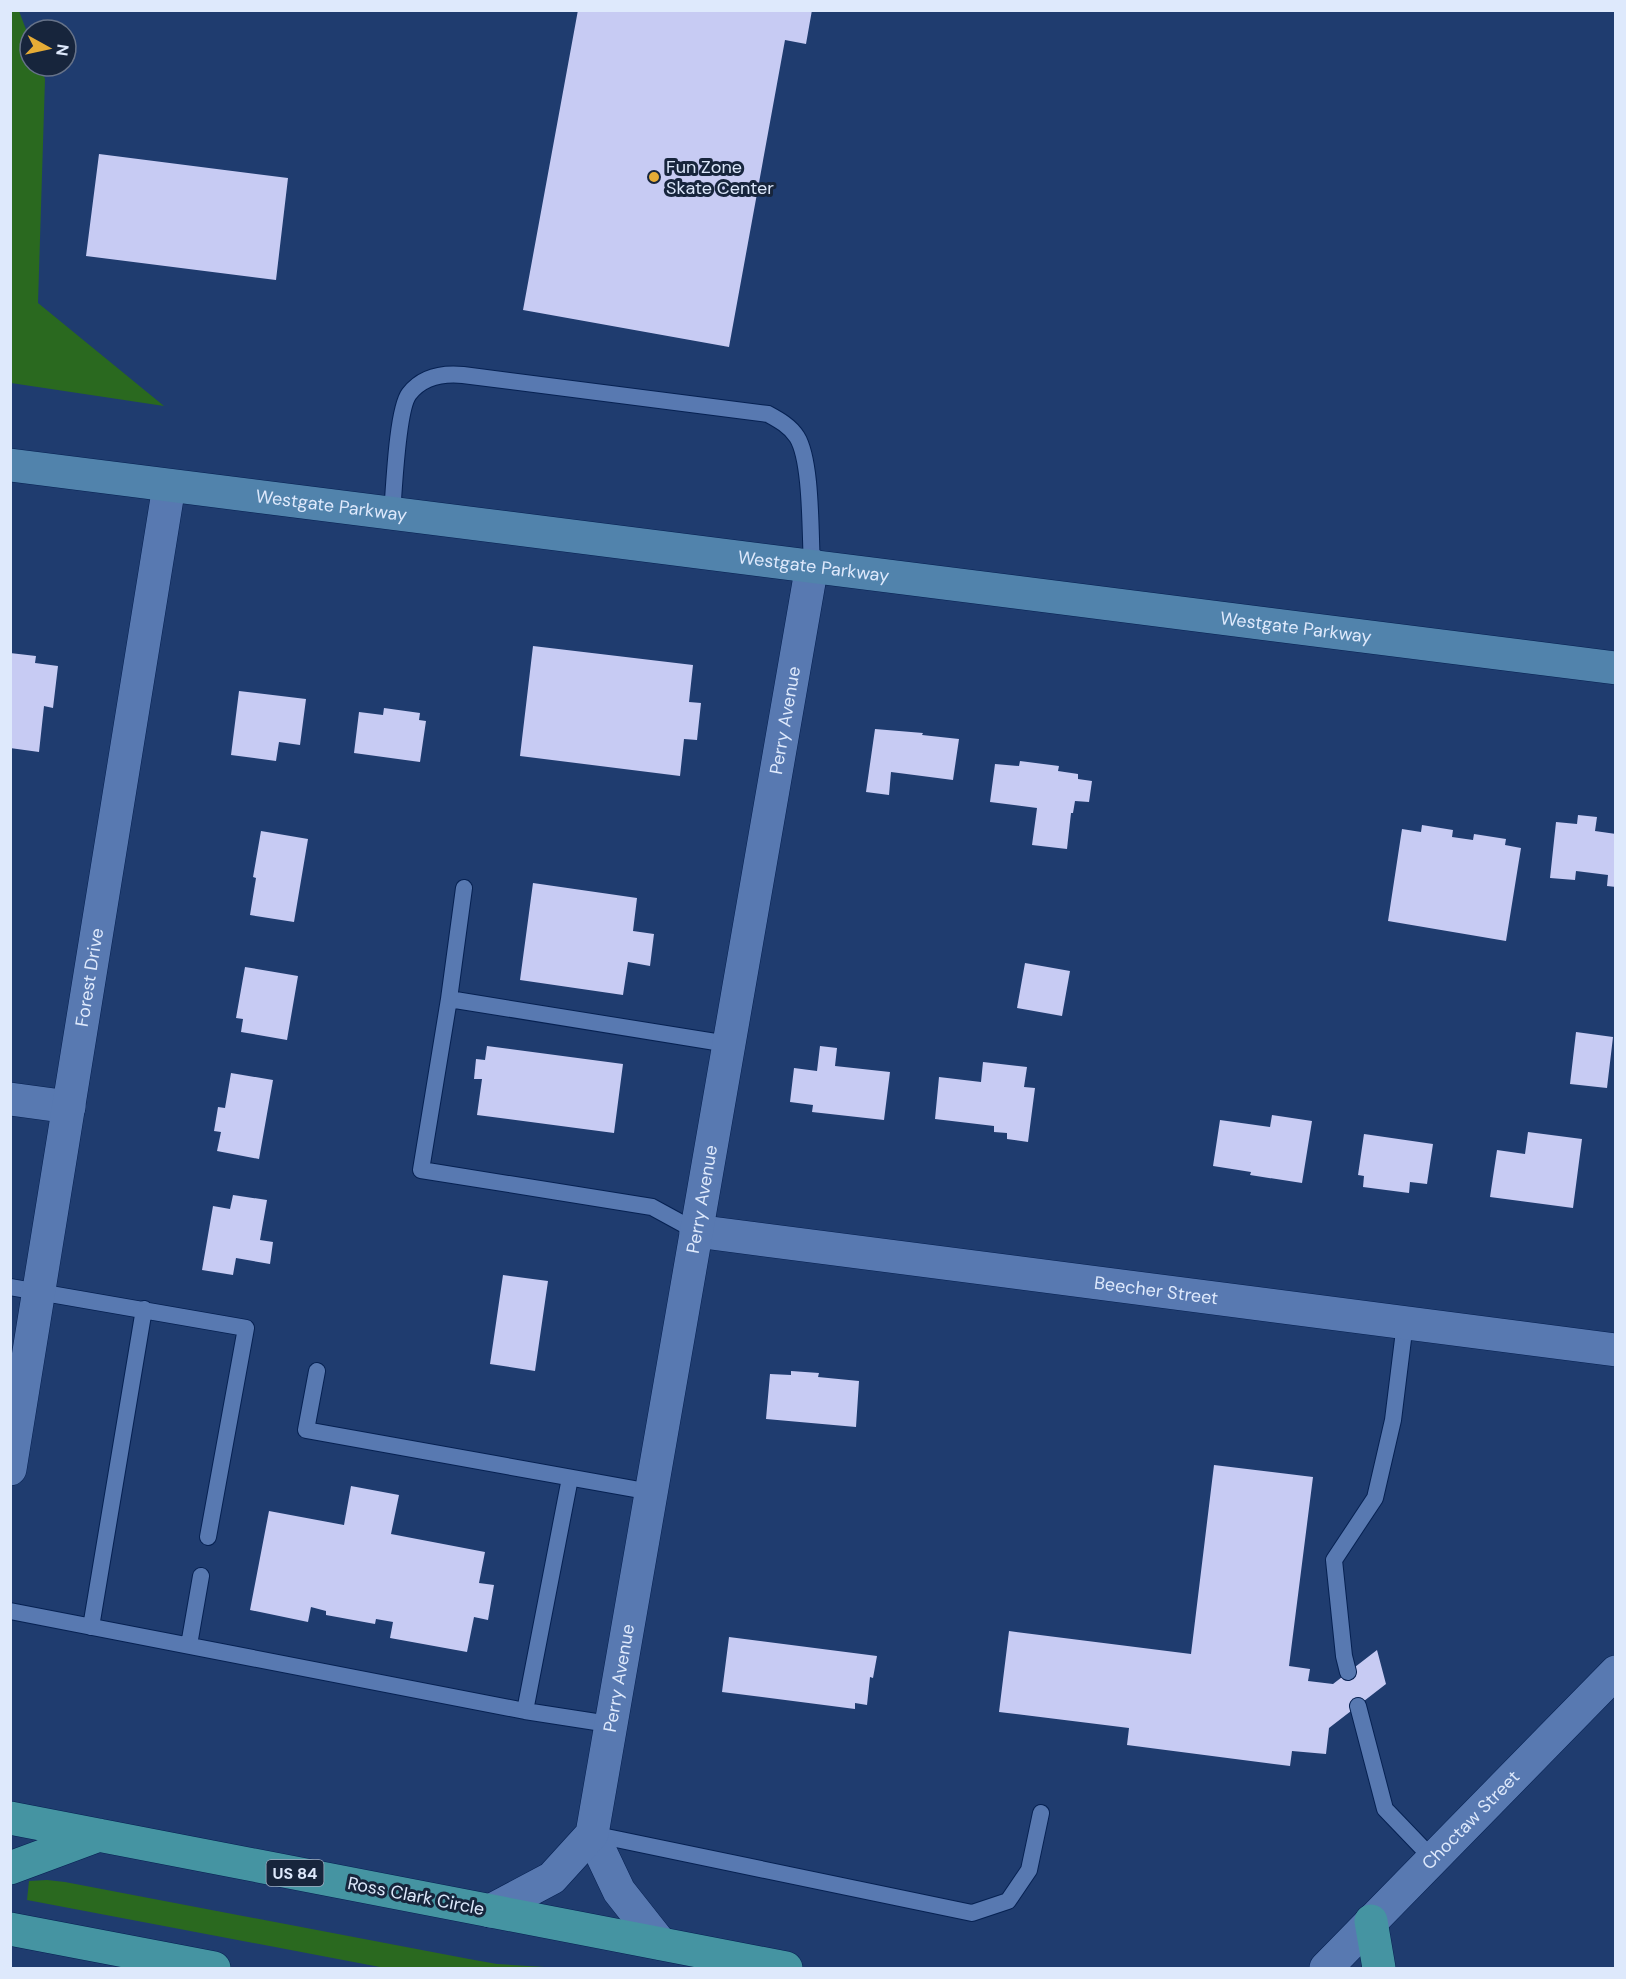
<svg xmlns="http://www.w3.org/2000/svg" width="1626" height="1979" viewBox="0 0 1626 1979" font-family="'DM Sans',sans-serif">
	<rect width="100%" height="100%" fill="#1f3c6f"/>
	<path fill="#2a691f" d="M 19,11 L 30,40 L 30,66 L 40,66 L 45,79 L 38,303 L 164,406 L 11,383 L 10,11 Z
		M 47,1880 L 65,1882 L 469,1959 L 497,1964 L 561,1968 L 385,1968 L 27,1900 L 29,1881 Z"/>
	<path fill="#c7cbf3" d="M 578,10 L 812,10 L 806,44 L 785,40 L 729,347 L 523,310 Z
		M 99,154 L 288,178 L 276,280 L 86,256 Z
		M 533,646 L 693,665 L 689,702 L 701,703 L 697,740 L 684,739 L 680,776 L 520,756 Z
		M 10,653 L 36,656 L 35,663 L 58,666 L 53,708 L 44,706 L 39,752 L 10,748 Z
		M 239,691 L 306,699 L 300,745 L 279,742 L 276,761 L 231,755 Z
		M 384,708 L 420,713 L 419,720 L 426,721 L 420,762 L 354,753 L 359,712 L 383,715 Z
		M 875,729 L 923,733 L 922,735 L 959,739 L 953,780 L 891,772 L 889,795 L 866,792 Z
		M 1020,761 L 1059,766 L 1058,771 L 1078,774 L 1078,779 L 1092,781 L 1089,802 L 1075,801 L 1073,813 L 1071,813 L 1067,849 L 1032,845 L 1037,808 L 990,802 L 995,764 L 1019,766 Z
		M 1578,815 L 1597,817 L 1595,831 L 1616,834 L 1616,887 L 1607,886 L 1608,875 L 1576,871 L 1575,880 L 1550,878 L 1556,822 L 1577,824 Z
		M 1422,825 L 1453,830 L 1452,837 L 1473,840 L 1474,834 L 1506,839 L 1505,845 L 1521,848 L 1506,941 L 1388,921 L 1402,829 L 1421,832 Z
		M 261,831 L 308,839 L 294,922 L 250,915 L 256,878 L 253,877 Z
		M 533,883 L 637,898 L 633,931 L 654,934 L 650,966 L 628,962 L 623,995 L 520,980 Z
		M 1025,963 L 1070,971 L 1062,1016 L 1017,1008 Z
		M 245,967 L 298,976 L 287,1040 L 241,1032 L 243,1019 L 236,1018 Z
		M 1576,1032 L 1613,1037 L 1607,1088 L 1570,1084 Z
		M 487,1046 L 623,1064 L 614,1133 L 477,1115 L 482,1079 L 474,1079 L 476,1059 L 485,1060 Z
		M 820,1046 L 837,1048 L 835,1066 L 890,1072 L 884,1120 L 812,1112 L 813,1105 L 790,1102 L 794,1068 L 817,1071 Z
		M 983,1062 L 1027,1067 L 1024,1087 L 1035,1088 L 1028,1142 L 1007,1139 L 1007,1133 L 994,1132 L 994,1126 L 935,1119 L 939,1077 L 981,1082 Z
		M 231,1073 L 273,1080 L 259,1159 L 217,1151 L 221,1132 L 214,1131 L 218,1107 L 225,1108 Z
		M 1272,1115 L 1312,1121 L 1302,1183 L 1250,1175 L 1251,1172 L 1213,1166 L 1220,1120 L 1270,1127 Z
		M 1528,1132 L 1582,1139 L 1573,1208 L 1490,1197 L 1497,1150 L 1525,1154 Z
		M 1364,1134 L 1433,1144 L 1427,1184 L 1410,1182 L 1409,1193 L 1363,1187 L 1364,1176 L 1358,1175 Z
		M 233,1195 L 267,1200 L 260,1240 L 273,1242 L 270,1264 L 236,1258 L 233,1275 L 202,1270 L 213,1206 L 230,1209 Z
		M 503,1275 L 548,1281 L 535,1371 L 490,1364 Z
		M 791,1371 L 819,1373 L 818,1377 L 859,1381 L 856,1427 L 766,1419 L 770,1374 L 791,1375 Z
		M 1214,1465 L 1313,1477 L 1289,1666 L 1310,1669 L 1308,1681 L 1333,1684 L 1377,1650 L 1386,1684 L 1329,1728 L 1326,1754 L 1292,1751 L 1290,1766 L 1127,1745 L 1129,1728 L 999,1712 L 1009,1631 L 1191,1654 Z
		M 351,1486 L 399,1495 L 391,1534 L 485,1552 L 479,1583 L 494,1585 L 488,1620 L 474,1617 L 467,1652 L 390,1638 L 393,1622 L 376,1619 L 375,1624 L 326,1615 L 326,1611 L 311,1607 L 308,1622 L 250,1610 L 269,1511 L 344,1525 Z
		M 729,1637 L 877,1656 L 873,1678 L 870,1677 L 867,1705 L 855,1703 L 855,1709 L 722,1692 Z"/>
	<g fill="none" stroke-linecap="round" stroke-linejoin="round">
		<defs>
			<path id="service" d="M 392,514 C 394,491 397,410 409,394 C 422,377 442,373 463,375 L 768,414 C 779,420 790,426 797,437 C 812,461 810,535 812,565
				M 449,999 L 464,888
				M 696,1231 L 652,1207 L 421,1170 L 449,999 L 728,1044
				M 10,1287 L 246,1328 L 208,1537
				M 317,1371 L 306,1430 L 651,1492
				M 10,1611 L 525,1711 L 609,1724
				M 91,1627 L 144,1309
				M 189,1645 L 201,1576
				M 1348,1672 L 1344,1656 L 1334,1560 L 1375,1498 L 1393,1420 L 1405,1323
				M 1358,1706 L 1385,1809 L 1433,1859
				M 525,1711 L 570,1478
				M 592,1834 L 972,1913 L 1008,1901 L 1029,1870 L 1041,1813"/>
			<g id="minor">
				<path d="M 10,1099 L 69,1107"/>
				<path id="s1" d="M 696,1231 L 1616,1350"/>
				<path id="s2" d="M 10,1469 L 169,486"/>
				<path d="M 592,1834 L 619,1891 L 660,1943"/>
				<path id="s3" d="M 490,1911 L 552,1878 L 592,1834 L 812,565"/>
			</g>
			<g id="tertiary">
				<path id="s4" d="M 1326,1968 L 1616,1672"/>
			</g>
			<g id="secondary">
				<path id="s5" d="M 10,465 L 1616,668"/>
			</g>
			<path id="trunk" d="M 10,1818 L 786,1968
				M 10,1868 L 99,1835
				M 1371,1921 L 1379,1968
				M 10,1929 L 214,1968"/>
		</defs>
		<use href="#service" stroke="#062152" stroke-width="18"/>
		<use href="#minor" stroke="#062152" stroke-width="34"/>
		<use href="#tertiary" stroke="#062152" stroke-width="34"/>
		<use href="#secondary" stroke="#062152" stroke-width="34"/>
		<use href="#trunk" stroke="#062152" stroke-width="34"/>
		<use href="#service" stroke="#5879b1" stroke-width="16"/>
		<use href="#minor" stroke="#5879b1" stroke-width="33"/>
		<use href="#tertiary" stroke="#5879b1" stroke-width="33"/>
		<use href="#secondary" stroke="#5183ac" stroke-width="33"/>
		<use href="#trunk" stroke="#4594a2" stroke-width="33"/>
	</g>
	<circle fill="#e6ac36" stroke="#17253c" stroke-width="2" cx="654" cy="177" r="6"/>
	<g text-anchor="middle" stroke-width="6" stroke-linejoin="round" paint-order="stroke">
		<rect fill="#17253c" stroke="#a2aec2" stroke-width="1.5" x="266.5" y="1860" width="57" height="26" rx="4.5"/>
		<g font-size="16" font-weight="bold" fill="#dee9fc">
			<text x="295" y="1879">US 84</text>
		</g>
		<g font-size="18" fill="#dee9fc" stroke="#17253c" text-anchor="start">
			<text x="666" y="173">Fun Zone<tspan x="666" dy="21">Skate Center</tspan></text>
		</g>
		<g font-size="18" fill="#dee9fc" stroke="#17253c">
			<text dy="6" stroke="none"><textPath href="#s5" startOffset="324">Westgate Parkway</textPath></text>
			<text dy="6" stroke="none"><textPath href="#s5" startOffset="810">Westgate Parkway</textPath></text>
			<text dy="6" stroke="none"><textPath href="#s5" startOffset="1296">Westgate Parkway</textPath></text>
			<text dy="6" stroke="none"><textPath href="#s3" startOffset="1260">Perry Avenue</textPath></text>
			<text dy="6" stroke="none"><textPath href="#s2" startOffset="498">Forest Drive</textPath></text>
			<text dy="6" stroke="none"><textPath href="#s3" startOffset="774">Perry Avenue</textPath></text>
			<text dy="6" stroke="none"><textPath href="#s1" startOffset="464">Beecher Street</textPath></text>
			<text dy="6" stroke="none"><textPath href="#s3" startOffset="288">Perry Avenue</textPath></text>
			<text dy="6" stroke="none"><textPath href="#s4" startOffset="207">Choctaw Street</textPath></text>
			<text transform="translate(416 1896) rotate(11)" y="6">Ross Clark Circle</text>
		</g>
	</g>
	<rect width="1626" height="1979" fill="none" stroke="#dee9fc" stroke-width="24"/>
	<g transform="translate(48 48) rotate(98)"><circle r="28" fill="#17253c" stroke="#677389" stroke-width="1.5"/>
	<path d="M0-4.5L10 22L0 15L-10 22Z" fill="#e6ac36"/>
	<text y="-9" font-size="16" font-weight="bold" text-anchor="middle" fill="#dee9fc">N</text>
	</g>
</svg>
